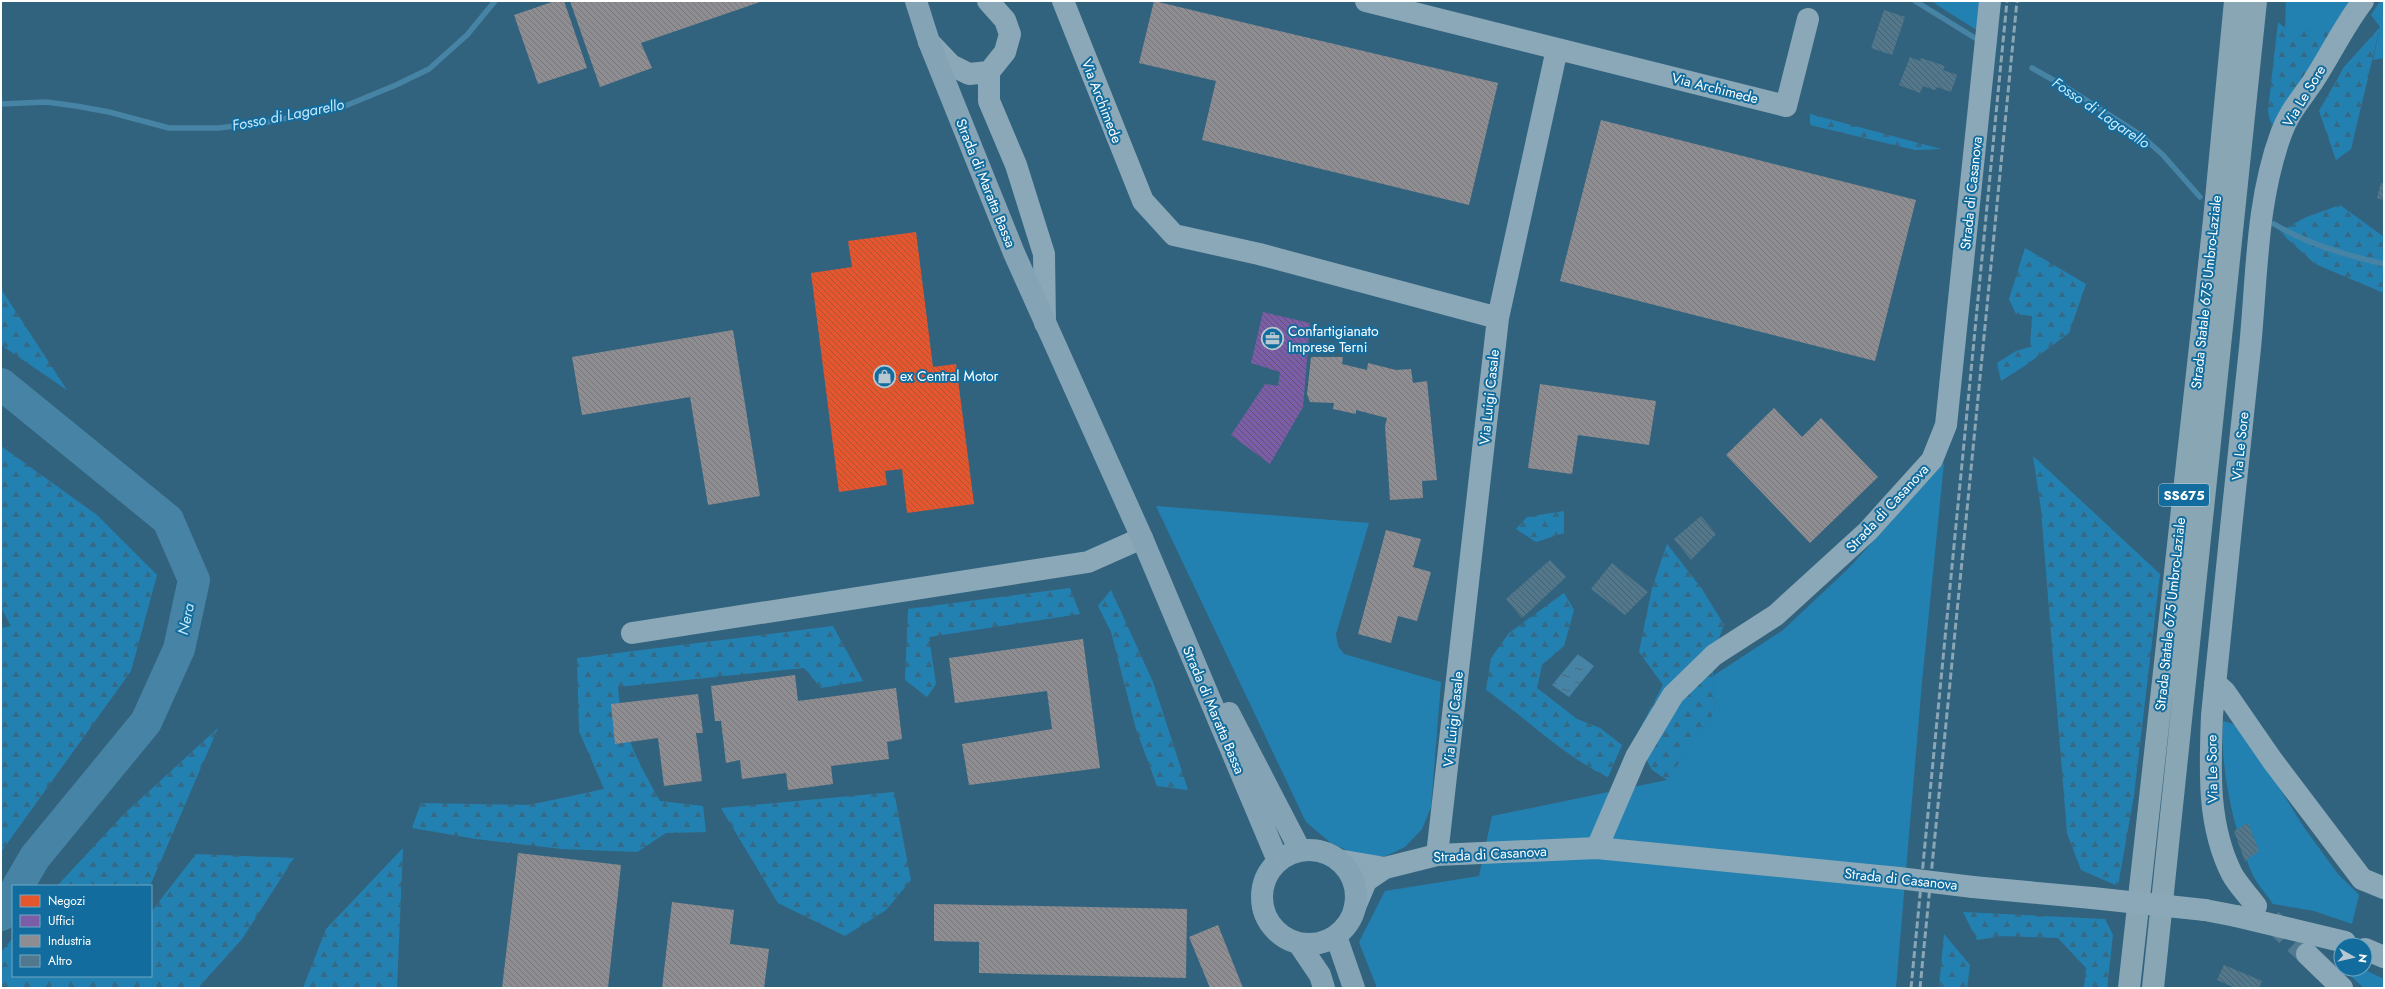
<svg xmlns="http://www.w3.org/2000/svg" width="2385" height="989" viewBox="0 0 2385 989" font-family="Jost,sans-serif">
	<defs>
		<pattern id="forest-firs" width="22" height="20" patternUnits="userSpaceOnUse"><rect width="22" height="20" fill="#2381b2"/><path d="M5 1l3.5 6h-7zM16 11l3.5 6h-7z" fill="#356984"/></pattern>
		<pattern id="water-ripples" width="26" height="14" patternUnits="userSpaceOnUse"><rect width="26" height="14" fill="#4683a4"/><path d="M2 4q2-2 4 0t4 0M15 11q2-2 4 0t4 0" fill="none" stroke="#496a7c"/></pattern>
		<pattern id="shops-back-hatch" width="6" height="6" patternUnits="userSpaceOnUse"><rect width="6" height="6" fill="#e4572e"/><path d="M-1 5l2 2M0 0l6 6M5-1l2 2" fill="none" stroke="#af5338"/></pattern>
		<pattern id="offices-back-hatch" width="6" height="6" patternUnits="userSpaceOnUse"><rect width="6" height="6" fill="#7b5ea7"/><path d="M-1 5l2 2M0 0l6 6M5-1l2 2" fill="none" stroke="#5f5370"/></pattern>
		<pattern id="industry-back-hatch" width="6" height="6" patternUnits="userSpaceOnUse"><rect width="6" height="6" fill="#8d8d92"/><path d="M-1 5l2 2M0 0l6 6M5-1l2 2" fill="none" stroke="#76767a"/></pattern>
		<pattern id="building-back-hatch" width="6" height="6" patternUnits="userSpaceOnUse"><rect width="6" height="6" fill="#51788d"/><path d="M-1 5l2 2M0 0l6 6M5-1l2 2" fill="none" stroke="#4e6069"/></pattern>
	</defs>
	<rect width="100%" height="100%" fill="#32637e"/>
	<path fill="#2381b2" d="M 1931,1 L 1983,1 L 1978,31 Z
		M 2286,1 L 2353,1 L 2338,26 L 2298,32 L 2285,29 Z
		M 2380,1 L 2384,1 L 2384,58 L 2373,60 L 2380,27 L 2371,15 Z
		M 1944,463 L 1922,682 L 1896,988 L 1377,988 L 1359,942 L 1385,891 L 1479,876 L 1492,816 L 1667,780 L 1715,711 L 1713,676 L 1783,630 L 1848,569 Z
		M 1156,506 L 1369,523 L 1336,634 L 1338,646 L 1344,654 L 1441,682 L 1431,807 L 1422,829 L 1405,847 L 1386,856 L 1359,856 L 1331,843 L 1306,822 Z
		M 2223,721 L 2237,725 L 2259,755 L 2303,826 L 2338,874 L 2359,895 L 2352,924 L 2314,911 L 2273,904 C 2266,894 2256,883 2251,871 C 2233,827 2220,768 2223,721 Z
		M 2343,969 L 2363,969 L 2384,979 L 2384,988 L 2364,988 Z"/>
	<path fill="url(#forest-firs)" d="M 2278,22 C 2294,39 2318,28 2339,23 L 2272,130 L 2268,111 Z
		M 2380,27 L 2351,149 L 2336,160 L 2319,111 L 2344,67 Z
		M 1810,114 L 1941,149 L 1915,150 L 1810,125 Z
		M 2340,205 L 2384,237 L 2384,293 L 2315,264 L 2280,232 L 2304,218 Z
		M 2025,248 L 2086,284 L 2069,333 L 2026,365 L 2001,381 L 1997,363 L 2016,351 L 2030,347 L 2032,316 L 2016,314 L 2009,299 Z
		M 1,289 L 67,390 L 1,345 Z
		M 1,446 L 97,515 L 157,575 L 131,671 L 1,852 L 1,628 L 11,626 L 1,608 Z
		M 2033,456 L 2160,574 L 2134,795 L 2118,886 L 2081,870 L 2067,833 L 2041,509 Z
		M 1564,511 L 1564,533 L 1536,542 L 1516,529 L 1527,517 Z
		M 1667,544 L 1702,589 L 1724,625 L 1712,656 L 1715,711 L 1667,780 L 1652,770 L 1635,738 L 1663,685 L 1639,652 L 1652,588 Z
		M 1070,588 L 1080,614 L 929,637 L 936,684 L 927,697 L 905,680 L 908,609 Z
		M 1111,590 L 1153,682 L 1188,790 L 1157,786 L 1136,729 L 1111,632 L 1098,606 Z
		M 1564,593 L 1574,610 L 1564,646 L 1542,665 L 1537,688 L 1577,719 L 1600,728 L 1622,745 L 1608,777 C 1566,758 1525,717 1486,690 L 1491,658 L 1509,633 Z
		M 833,626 L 863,681 L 821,688 L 804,668 L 618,687 C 620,729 640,766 660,801 L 703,806 L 706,832 L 666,833 L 637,852 L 562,849 L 476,839 L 412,828 L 421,803 L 529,805 L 604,789 L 579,731 L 577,658 Z
		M 218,728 L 150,886 L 57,886 L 124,814 Z
		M 894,792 L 911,880 L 886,910 L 845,936 L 778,903 L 721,808 Z
		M 403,848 L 397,988 L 303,988 L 326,929 Z
		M 196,854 L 294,858 L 242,939 L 198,988 L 1,988 L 1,952 L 13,938 L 13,976 L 151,976 L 151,912 Z
		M 1963,912 L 2105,919 L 2113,935 L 2107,988 L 2084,988 L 2086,968 L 2058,938 L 2003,936 L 1977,940 Z
		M 1944,934 L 1970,965 L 1967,988 L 1939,988 Z"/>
	<path fill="url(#water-ripples)" d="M 1578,654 L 1594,666 L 1569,697 L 1552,685 Z"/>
	<path fill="url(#shops-back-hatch)" d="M 916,232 L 933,367 L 956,364 L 974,504 L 907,513 L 902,469 L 885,471 L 887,485 L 839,492 L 811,273 L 852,267 L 848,241 Z"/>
	<path fill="url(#offices-back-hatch)" d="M 1263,312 L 1310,323 L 1303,407 L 1270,464 L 1231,435 L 1265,384 L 1278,386 L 1280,372 L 1251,363 Z"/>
	<path fill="url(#industry-back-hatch)" d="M 555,1 L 564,1 L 587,68 L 538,84 L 514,15 Z
		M 570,1 L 763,1 L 641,43 L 652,68 L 600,87 Z
		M 1154,1 L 1498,83 L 1469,205 L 1202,140 L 1216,81 L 1139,63 Z
		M 1601,120 L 1916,200 L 1875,361 L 1560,281 Z
		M 733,330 L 760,496 L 708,505 L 690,397 L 582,415 L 572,357 Z
		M 1311,357 L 1343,357 L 1342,364 L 1367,370 L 1368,363 L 1396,370 L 1411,369 L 1413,383 L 1427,381 L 1437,480 L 1422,481 L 1423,498 L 1390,500 L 1385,426 L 1387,418 L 1356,410 L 1356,414 L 1333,409 L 1334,403 L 1310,402 L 1307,394 Z
		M 1540,384 L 1656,401 L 1649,445 L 1578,435 L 1572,474 L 1528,468 Z
		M 1774,408 L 1802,437 L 1821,418 L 1878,477 L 1810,543 L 1726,455 Z
		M 1386,530 L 1421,539 L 1413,567 L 1431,572 L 1417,621 L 1398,616 L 1391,643 L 1358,634 Z
		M 1083,639 L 1100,768 L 969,785 L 962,744 L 1052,729 L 1047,691 L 955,703 L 949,658 Z
		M 795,675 L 798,701 L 896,688 L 902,739 L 887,742 L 889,759 L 831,766 L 833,784 L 788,790 L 786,773 L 742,779 L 740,760 L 726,763 L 721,721 L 715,721 L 711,686 Z
		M 698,694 L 703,733 L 696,733 L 702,781 L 664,786 L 658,738 L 615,744 L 611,704 Z
		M 518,853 L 621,865 L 608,988 L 502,988 Z
		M 672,902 L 734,910 L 730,944 L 769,949 L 764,988 L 662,988 Z
		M 934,904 L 1187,909 L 1186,978 L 979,973 L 979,942 L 934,941 Z
		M 1218,925 L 1243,988 L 1210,988 L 1189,937 Z"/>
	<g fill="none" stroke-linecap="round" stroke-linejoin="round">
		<path stroke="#4683a4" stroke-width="5.5" d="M 1915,1 L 1975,38
			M 2032,68 L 2069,89 L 2139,134 L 2162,154 L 2200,197
			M 1,104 L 46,102 L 76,106 L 109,112 L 169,128 L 218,128 L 263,123 L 345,106 L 396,85 L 429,69 L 467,35 L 495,1
			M 2274,224 C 2308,244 2345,255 2384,264"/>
		<path stroke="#4683a4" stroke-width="32" d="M 1,384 L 168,520 L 194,580 L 179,649 L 146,722 L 35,857 L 18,886
			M 1,915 L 13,894"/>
	</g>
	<path fill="url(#building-back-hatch)" d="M 1884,10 L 1905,17 L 1892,55 L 1871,48 Z
		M 1910,57 L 1920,61 L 1921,58 L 1945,66 L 1943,70 L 1957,75 L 1951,92 L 1937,87 L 1935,90 L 1923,86 L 1920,93 L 1899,85 Z
		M 2381,183 L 2384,184 L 2384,200 L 2377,198 Z
		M 1701,516 L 1716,534 L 1691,560 L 1674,539 Z
		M 1550,560 L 1566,577 L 1522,618 L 1506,599 Z
		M 1612,563 L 1648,592 L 1625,615 L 1591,589 Z
		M 2248,823 L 2259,851 L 2245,861 L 2234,831 Z
		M 2224,965 L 2262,981 L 2259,988 L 2235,988 L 2217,980 Z"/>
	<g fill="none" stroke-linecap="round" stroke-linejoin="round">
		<path stroke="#517a91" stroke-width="22" stroke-dasharray="22 11" stroke-linecap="butt" d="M 2271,920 L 2307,954"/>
		<path stroke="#8aa8b7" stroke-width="22" d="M 988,1 L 1005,20 L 1010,34 L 1005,52 L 989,72 L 989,101 L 1016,165 L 1044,254 L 1045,323
			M 1063,1 L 1143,201 L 1174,235 L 1259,254 L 1498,318 L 1437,855
			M 1366,1 L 1786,106 L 1808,19
			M 929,42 L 951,65 L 969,74 L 989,72
			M 1498,318 L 1557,49
			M 632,633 L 1088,562 L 1142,538
			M 2215,683 L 2225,692 L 2272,760 L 2362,879 L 2384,888
			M 1597,848 L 1636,757 L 1673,695 L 1714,655 L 1776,615 L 1868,531 L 1932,460 L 1946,425 L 1990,1
			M 2256,906 C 2248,895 2238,885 2232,874 C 2207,825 2210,769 2212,715 C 2224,593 2237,470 2250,348 C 2257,277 2256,202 2281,134 C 2288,114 2300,100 2312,83 C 2330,56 2343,27 2363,1
			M 2307,954 L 2342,988"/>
		<path stroke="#8aa8b7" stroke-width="22" d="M 1338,860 L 1385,868
			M 1973,887 L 2092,898
			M 1355,907 L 1366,881 L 1385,868 L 1437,855 L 1597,848 L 1899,878
			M 2205,910 L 2236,916
			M 2365,949 L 2384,957"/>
		<path stroke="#84a3b4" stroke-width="22" d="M 916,1 L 929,42 L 1014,253 L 1142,538 L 1278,861
			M 1229,713 L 1300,850
			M1262 897a47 47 0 1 1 94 0a47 47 0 1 1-94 0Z
			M 1336,936 L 1354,988
			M 1299,944 L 1320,975 L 1324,988"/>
		<path stroke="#89a6b5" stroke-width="22" d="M 2129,988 L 2214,220 L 2235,1
			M 2153,988 L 2256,1"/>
		<path stroke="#8aa6b5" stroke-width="3" stroke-dasharray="7 3" stroke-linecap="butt" d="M 1911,988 L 2007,1
			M 1920,988 L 2017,1"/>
		<path stroke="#8aa8b7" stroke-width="22" d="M 1899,878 L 1973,887
			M 2092,898 L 2205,910
			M 2236,916 L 2345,942"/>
	</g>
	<defs>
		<symbol id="office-ring" viewBox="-11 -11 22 22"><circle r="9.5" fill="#126c9d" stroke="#b7c8d2" stroke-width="1.5"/><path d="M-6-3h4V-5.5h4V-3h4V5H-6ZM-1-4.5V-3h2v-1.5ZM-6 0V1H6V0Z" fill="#b7c8d2"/></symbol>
		<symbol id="shop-ring" viewBox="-11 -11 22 22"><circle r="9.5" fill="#126c9d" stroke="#b7c8d2" stroke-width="1.5"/><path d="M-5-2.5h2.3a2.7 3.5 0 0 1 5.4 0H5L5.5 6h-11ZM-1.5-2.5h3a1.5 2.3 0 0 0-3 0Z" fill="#b7c8d2"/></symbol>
	</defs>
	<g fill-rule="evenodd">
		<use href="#office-ring" x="1260" y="326" width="25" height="25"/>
		<use href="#shop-ring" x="872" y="364" width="25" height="25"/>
	</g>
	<g text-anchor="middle" stroke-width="4" stroke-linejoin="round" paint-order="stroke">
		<rect fill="#126c9d" stroke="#b8d3e2" stroke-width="1" x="2159" y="484" width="50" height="22" rx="3"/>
		<g font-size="13" font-weight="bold" fill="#fff">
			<text x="2184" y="500">SS675</text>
		</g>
		<g font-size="14" fill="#fff" stroke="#126c9d">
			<text transform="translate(1715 88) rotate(14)" y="5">Via Archimede</text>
			<text transform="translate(2304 96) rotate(-59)" y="5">Via Le Sore</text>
			<text transform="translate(1102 101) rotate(69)" y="5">Via Archimede</text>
			<text transform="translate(986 183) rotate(68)" y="5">Strada di Maratta Bassa</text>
			<text transform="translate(1971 193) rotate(-84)" y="5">Strada di Casanova</text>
			<text transform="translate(2206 292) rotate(-84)" y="5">Strada Statale 675 Umbro-Laziale</text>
			<text transform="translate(1489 397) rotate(-84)" y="5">Via Luigi Casale</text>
			<text transform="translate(2240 446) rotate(-84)" y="5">Via Le Sore</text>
			<text transform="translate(1887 508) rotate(-47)" y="5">Strada di Casanova</text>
			<text transform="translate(2170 614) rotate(-84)" y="5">Strada Statale 675 Umbro-Laziale</text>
			<text transform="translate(1214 710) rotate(67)" y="5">Strada di Maratta Bassa</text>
			<text transform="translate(1453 719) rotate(-84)" y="5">Via Luigi Casale</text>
			<text transform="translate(2212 769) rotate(-91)" y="5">Via Le Sore</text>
			<text transform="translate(1490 854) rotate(-3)" y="5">Strada di Casanova</text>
			<text transform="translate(1901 879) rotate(6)" y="5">Strada di Casanova</text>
		</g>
		<g font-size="14" fill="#fff" stroke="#126c9d" text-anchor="start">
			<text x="1288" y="336">Confartigianato<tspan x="1288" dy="16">Imprese Terni</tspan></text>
			<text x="900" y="381">ex Central Motor</text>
		</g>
		<g font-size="15" font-style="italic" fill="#c7eafc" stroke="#126c9d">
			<text transform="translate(2101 113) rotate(34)" y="5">Fosso di Lagarello</text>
			<text transform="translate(288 115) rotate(-11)" y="5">Fosso di Lagarello</text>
			<text transform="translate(186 619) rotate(-78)" y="5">Nera</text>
		</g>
	</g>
	<rect width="2385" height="989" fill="none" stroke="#ffffff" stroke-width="4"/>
	<rect x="12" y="885" width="140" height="92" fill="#126c9d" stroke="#71a7c4"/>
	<rect x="20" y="895" width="20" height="12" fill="#e4572e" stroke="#71a7c4"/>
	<text x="48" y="905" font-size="12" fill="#ffffff">Negozi</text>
	<rect x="20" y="915" width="20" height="12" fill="#7b5ea7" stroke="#71a7c4"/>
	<text x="48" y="925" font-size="12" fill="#ffffff">Uffici</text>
	<rect x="20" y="935" width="20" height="12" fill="#8d8d92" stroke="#71a7c4"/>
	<text x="48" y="945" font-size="12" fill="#ffffff">Industria</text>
	<rect x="20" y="955" width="20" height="12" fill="#51788d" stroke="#71a7c4"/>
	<text x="48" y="965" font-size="12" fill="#ffffff">Altro</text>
	<g transform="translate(2353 957) rotate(98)"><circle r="19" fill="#126c9d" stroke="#71a7c4"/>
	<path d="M0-3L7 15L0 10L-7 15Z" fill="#b7c8d2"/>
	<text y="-6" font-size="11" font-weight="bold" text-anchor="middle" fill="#ffffff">N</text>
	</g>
</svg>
